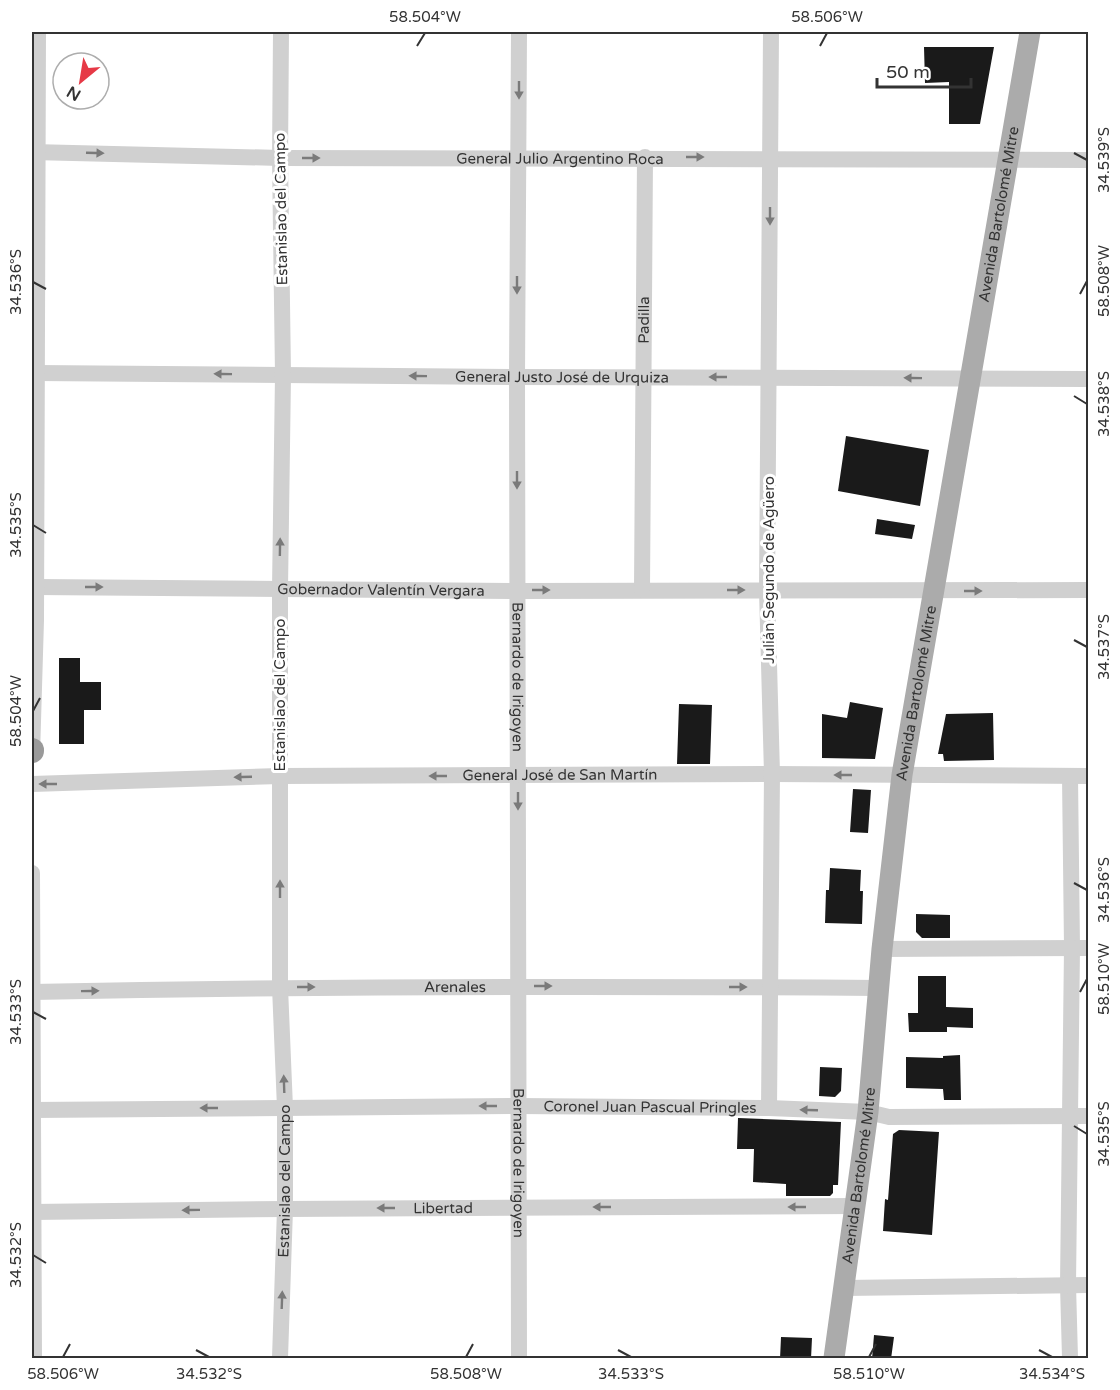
<svg xmlns="http://www.w3.org/2000/svg" width="1120" height="1390" viewBox="0 0 1120 1390" font-family="'Varela Round',sans-serif">
	<rect width="100%" height="100%" fill="#fff"/>
	<path fill="#1a1a1a" d="M 924,47 L 994,47 L 980,124 L 949,124 L 949,82 L 925,83 Z
		M 846,436 L 929,450 L 920,506 L 838,491 Z
		M 877,519 L 915,525 L 912,539 L 875,534 Z
		M 59,658 L 80,658 L 80,682 L 101,682 L 101,710 L 84,710 L 84,744 L 59,744 Z
		M 850,702 L 883,708 L 875,759 L 822,758 L 822,714 L 847,718 Z
		M 679,704 L 712,705 L 710,764 L 677,764 Z
		M 993,713 L 994,760 L 944,761 L 943,754 L 938,754 L 946,714 Z
		M 853,789 L 871,790 L 868,833 L 850,832 Z
		M 830,868 L 861,870 L 860,891 L 863,891 L 862,924 L 825,923 L 826,890 L 829,890 Z
		M 916,914 L 950,915 L 950,938 L 922,938 L 916,932 Z
		M 918,976 L 946,976 L 946,1007 L 973,1008 L 973,1028 L 947,1027 L 947,1032 L 909,1032 L 908,1013 L 918,1013 Z
		M 960,1055 L 961,1100 L 944,1100 L 943,1089 L 906,1088 L 906,1057 L 943,1058 L 943,1056 Z
		M 820,1067 L 842,1068 L 841,1091 L 835,1097 L 819,1096 Z
		M 738,1118 L 841,1122 L 838,1185 L 833,1185 L 833,1193 L 830,1196 L 786,1196 L 786,1184 L 753,1182 L 754,1149 L 737,1149 Z
		M 899,1130 L 939,1132 L 932,1235 L 883,1231 L 885,1199 L 888,1200 L 893,1134 Z
		M 874,1335 L 894,1337 L 891,1359 L 872,1359 Z
		M 781,1337 L 812,1338 L 811,1359 L 780,1359 Z"/>
	<g fill="none" stroke-linecap="round" stroke-linejoin="round">
		<g stroke="#d0d0d0" stroke-width="16">
			<path id="s1" d="M 519,32 L 517,377 L 519,1358"/>
			<path id="s2" d="M 32,152 L 280,158 L 1088,160"/>
			<path id="s3" d="M 36,373 L 517,377 L 1088,379"/>
			<path id="s4" d="M 35,587 L 517,591 L 1088,590"/>
			<path id="s5" d="M 642,590 L 645,157"/>
			<path d="M 32,755 L 36,620 L 38,32"/>
			<path d="M 1070,776 L 1072,948 L 1068,1285 L 1070,1358"/>
			<path id="s6" d="M 32,784 L 280,776 L 772,774 L 1088,776"/>
			<path d="M 32,873 L 34,1358"/>
			<path d="M 882,949 L 1088,948"/>
			<path id="s7" d="M 32,992 C 314,986 596,986 879,988"/>
			<path d="M 769,1108 L 772,774 L 767,590 L 771,32"/>
			<path id="s8" d="M 32,1110 L 518,1106 L 769,1108 L 868,1112 L 889,1117 L 1088,1116"/>
			<path id="s9" d="M 32,1212 L 285,1209 L 855,1206"/>
			<path d="M 844,1288 L 1088,1285"/>
			<path id="s10" d="M 280,1358 L 285,1209 L 285,1108 L 280,987 L 280,589 L 283,375 L 280,158 L 281,32"/>
		</g>
		<path stroke="#ababab" stroke-width="21" id="s11" d="M 834,1358 L 868,1112 L 882,949 L 902,775 L 1030,32"/>
		<path stroke="#9a9a9a" stroke-width="24" d="M 32,750 L 32,751"/>
	</g>
	<defs><path id="oneway-solid" d="M-6-.8H1V-3.2L6.5 0L1 3.2V.8H-6Z" transform="scale(1.5)"/></defs>
	<g fill="#7a7a7a">
		<use href="#oneway-solid" transform="translate(519 90) rotate(90)"/>
		<use href="#oneway-solid" transform="translate(95 153) rotate(2)"/>
		<use href="#oneway-solid" transform="translate(695 157)"/>
		<use href="#oneway-solid" transform="translate(311 158)"/>
		<use href="#oneway-solid" transform="translate(770 216) rotate(90)"/>
		<use href="#oneway-solid" transform="translate(517 285) rotate(90)"/>
		<use href="#oneway-solid" transform="translate(223 374) rotate(-179)"/>
		<use href="#oneway-solid" transform="translate(418 376) rotate(-179)"/>
		<use href="#oneway-solid" transform="translate(718 377) rotate(-180)"/>
		<use href="#oneway-solid" transform="translate(913 378) rotate(-179)"/>
		<use href="#oneway-solid" transform="translate(517 480) rotate(90)"/>
		<use href="#oneway-solid" transform="translate(280 547) rotate(-89)"/>
		<use href="#oneway-solid" transform="translate(94 587)"/>
		<use href="#oneway-solid" transform="translate(541 590)"/>
		<use href="#oneway-solid" transform="translate(736 590)"/>
		<use href="#oneway-solid" transform="translate(973 591)"/>
		<use href="#oneway-solid" transform="translate(843 775) rotate(-180)"/>
		<use href="#oneway-solid" transform="translate(438 776) rotate(180)"/>
		<use href="#oneway-solid" transform="translate(243 777) rotate(178)"/>
		<use href="#oneway-solid" transform="translate(48 784) rotate(180)"/>
		<use href="#oneway-solid" transform="translate(518 801) rotate(90)"/>
		<use href="#oneway-solid" transform="translate(280 889) rotate(-90)"/>
		<use href="#oneway-solid" transform="translate(543 986)"/>
		<use href="#oneway-solid" transform="translate(306 987)"/>
		<use href="#oneway-solid" transform="translate(738 987)"/>
		<use href="#oneway-solid" transform="translate(90 991) rotate(-1)"/>
		<use href="#oneway-solid" transform="translate(284 1084) rotate(-92)"/>
		<use href="#oneway-solid" transform="translate(488 1106) rotate(180)"/>
		<use href="#oneway-solid" transform="translate(209 1108) rotate(180)"/>
		<use href="#oneway-solid" transform="translate(809 1110) rotate(-178)"/>
		<use href="#oneway-solid" transform="translate(602 1207) rotate(180)"/>
		<use href="#oneway-solid" transform="translate(797 1207) rotate(180)"/>
		<use href="#oneway-solid" transform="translate(386 1208) rotate(180)"/>
		<use href="#oneway-solid" transform="translate(191 1210) rotate(179)"/>
		<use href="#oneway-solid" transform="translate(282 1300) rotate(-88)"/>
	</g>
	<path fill="none" stroke="#333" stroke-width="2" d="M 417,46 L 425,33M 820,46 L 827,33M 1074,153 L 1087,160M 33,282 L 46,289M 1080,294 L 1087,281M 1074,396 L 1087,404M 33,525 L 46,533M 1074,640 L 1087,647M 33,711 L 40,698M 1074,883 L 1087,890M 1080,992 L 1087,979M 33,1012 L 46,1019M 1074,1126 L 1087,1134M 33,1255 L 46,1263M 196,1350 L 209,1357M 618,1350 L 631,1357M 1039,1350 L 1052,1357M 63,1357 L 70,1344M 466,1357 L 473,1344M 869,1357 L 876,1344"/>
	<g text-anchor="middle" stroke-width="6" stroke-linejoin="round" paint-order="stroke">
		<g font-size="15" fill="#333" stroke="#fff">
			<text dy="5" stroke="none"><textPath href="#s2" startOffset="528">General Julio Argentino Roca</textPath></text>
			<text transform="translate(281 209) rotate(-91)" y="5">Estanislao del Campo</text>
			<text dy="5" stroke="none"><textPath href="#s11" startOffset="1156">Avenida Bartolomé Mitre</textPath></text>
			<text dy="5" stroke="none"><textPath href="#s5" startOffset="270">Padilla</textPath></text>
			<text dy="5" stroke="none"><textPath href="#s3" startOffset="526">General Justo José de Urquiza</textPath></text>
			<text transform="translate(769 570) rotate(-90)" y="5">Julián Segundo de Agüero</text>
			<text dy="5" stroke="none"><textPath href="#s4" startOffset="346">Gobernador Valentín Vergara</textPath></text>
			<text dy="5" stroke="none"><textPath href="#s1" startOffset="645">Bernardo de Irigoyen</textPath></text>
			<text dy="5" stroke="none"><textPath href="#s11" startOffset="670">Avenida Bartolomé Mitre</textPath></text>
			<text transform="translate(280 695) rotate(-90)" y="5">Estanislao del Campo</text>
			<text dy="5" stroke="none"><textPath href="#s6" startOffset="528">General José de San Martín</textPath></text>
			<text dy="5" stroke="none"><textPath href="#s7" startOffset="423">Arenales</textPath></text>
			<text dy="5" stroke="none"><textPath href="#s8" startOffset="618">Coronel Juan Pascual Pringles</textPath></text>
			<text dy="5" stroke="none"><textPath href="#s1" startOffset="1131">Bernardo de Irigoyen</textPath></text>
			<text dy="5" stroke="none"><textPath href="#s11" startOffset="184">Avenida Bartolomé Mitre</textPath></text>
			<text dy="5" stroke="none"><textPath href="#s10" startOffset="177">Estanislao del Campo</textPath></text>
			<text dy="5" stroke="none"><textPath href="#s9" startOffset="411">Libertad</textPath></text>
		</g>
	</g>
	<rect width="1120" height="1390" fill="none" stroke="#ffffff" stroke-width="66"/>
	<g transform="translate(81 81) rotate(210)"><circle r="28" fill="#ffffff" stroke="#adadad" stroke-width="1.5"/>
	<path d="M0-4.5L10 22L0 15L-10 22Z" fill="#e63946"/>
	<text y="-9" font-size="16" font-weight="bold" text-anchor="middle" fill="#333333">N</text>
	</g>
	<path d="M877 78v9h94v-9" fill="none" stroke="#333333" stroke-width="3"/>
	<text x="886" y="78" font-size="18" fill="#333333" stroke="#ffffff" stroke-width="4.5" paint-order="stroke">50 m</text>
	<rect x="33" y="33" width="1054" height="1324" fill="none" stroke="#333" stroke-width="2"/>
	<g font-size="15" text-anchor="middle" fill="#333">
		<text x="425" y="22">58.504°W</text>
		<text x="827" y="22">58.506°W</text>
		<text transform="translate(1104 160) rotate(-90)" y="5">34.539°S</text>
		<text transform="translate(1104 281) rotate(-90)" y="5">58.508°W</text>
		<text transform="translate(16 282) rotate(-90)" y="5">34.536°S</text>
		<text transform="translate(1104 404) rotate(-90)" y="5">34.538°S</text>
		<text transform="translate(16 525) rotate(-90)" y="5">34.535°S</text>
		<text transform="translate(1104 647) rotate(-90)" y="5">34.537°S</text>
		<text transform="translate(16 711) rotate(-90)" y="5">58.504°W</text>
		<text transform="translate(1104 890) rotate(-90)" y="5">34.536°S</text>
		<text transform="translate(1104 979) rotate(-90)" y="5">58.510°W</text>
		<text transform="translate(16 1012) rotate(-90)" y="5">34.533°S</text>
		<text transform="translate(1104 1134) rotate(-90)" y="5">34.535°S</text>
		<text transform="translate(16 1255) rotate(-90)" y="5">34.532°S</text>
		<text x="63" y="1379">58.506°W</text>
		<text x="209" y="1379">34.532°S</text>
		<text x="466" y="1379">58.508°W</text>
		<text x="631" y="1379">34.533°S</text>
		<text x="869" y="1379">58.510°W</text>
		<text x="1052" y="1379">34.534°S</text>
	</g>
</svg>
